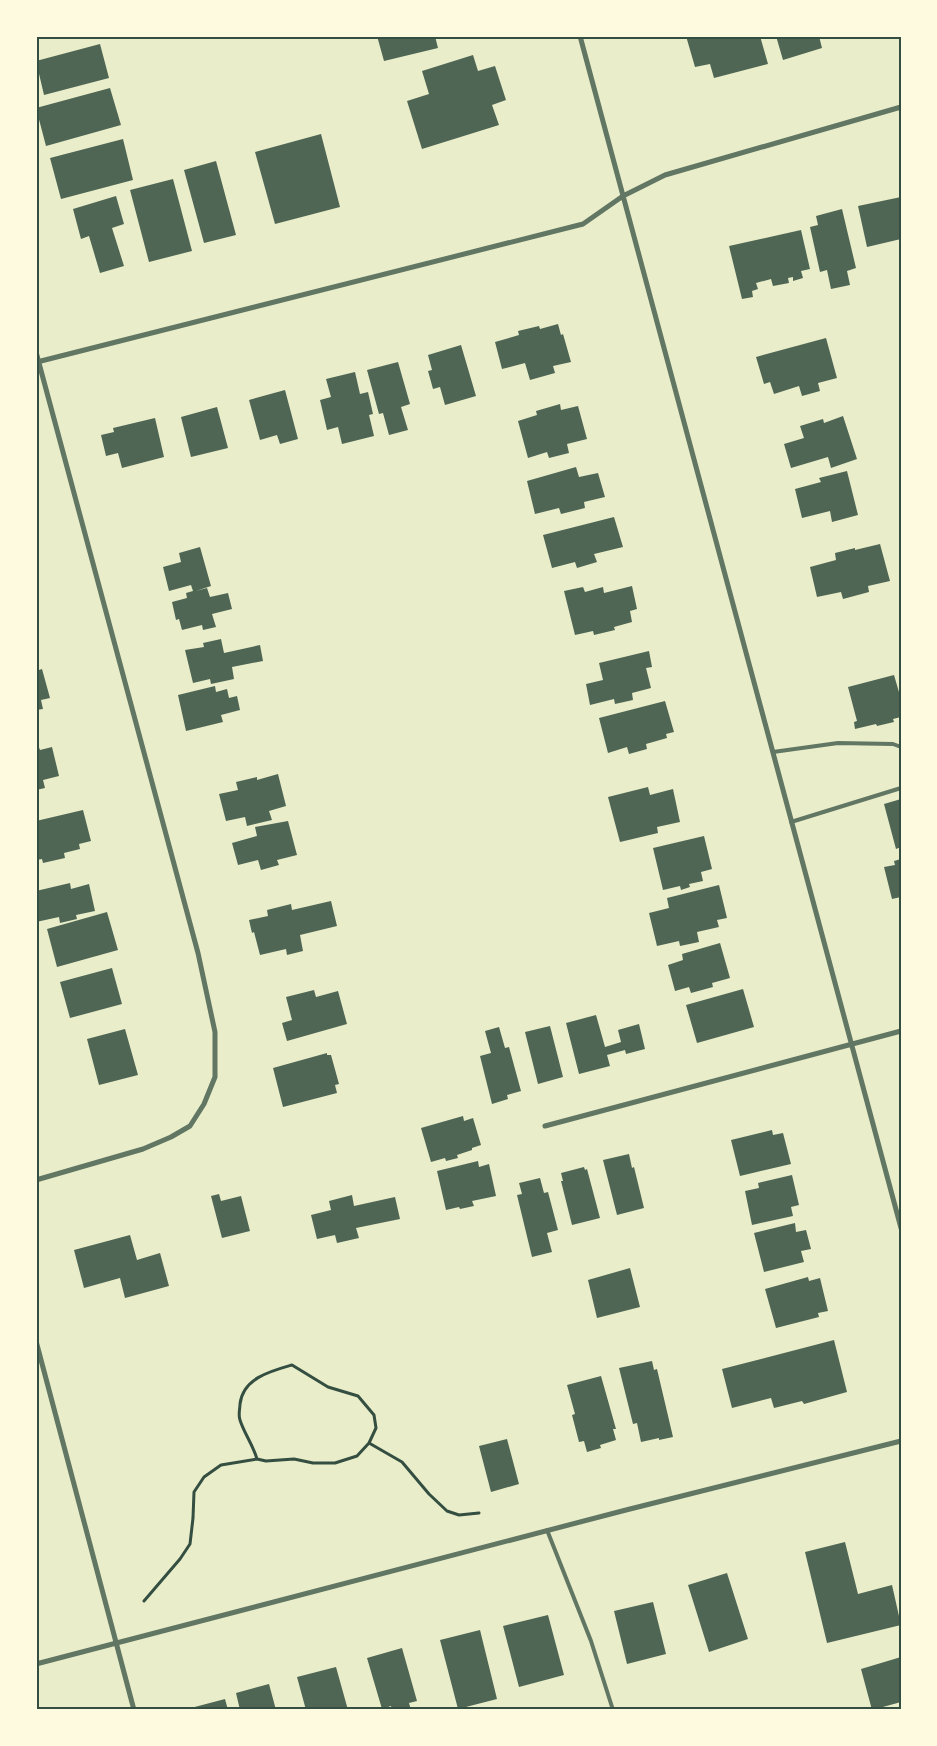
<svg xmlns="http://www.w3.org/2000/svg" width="937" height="1746" viewBox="0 0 937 1746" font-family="Bitter,serif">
	<rect width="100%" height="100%" fill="#e9edc9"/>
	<path fill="#4f6655" d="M 377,36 L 435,36 L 438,48 L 384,61 Z
		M 686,36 L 760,36 L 768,64 L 714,78 L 710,64 L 695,67 Z
		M 776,36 L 819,36 L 822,48 L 783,60 Z
		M 100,44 L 109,78 L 44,95 L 36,61 Z
		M 473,55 L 478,71 L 495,66 L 506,100 L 492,105 L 499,125 L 422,149 L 407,101 L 429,94 L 422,71 Z
		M 110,88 L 121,125 L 46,146 L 36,108 Z
		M 321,134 L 340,207 L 275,224 L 255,152 Z
		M 123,139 L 133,180 L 61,199 L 50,158 Z
		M 216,161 L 236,235 L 204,243 L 184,170 Z
		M 173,179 L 192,251 L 149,262 L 130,190 Z
		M 116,196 L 124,224 L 112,228 L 124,266 L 100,273 L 89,236 L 81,239 L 73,209 Z
		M 901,197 L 901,239 L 867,247 L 858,206 Z
		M 842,209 L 856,268 L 847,271 L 850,285 L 831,289 L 827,270 L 820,272 L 810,227 L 818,225 L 816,216 Z
		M 801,230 L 810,269 L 801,271 L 803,278 L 793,281 L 793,277 L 788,278 L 789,283 L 773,286 L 771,279 L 756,283 L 758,289 L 752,291 L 753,297 L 742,299 L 729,246 Z
		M 558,324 L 561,335 L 563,334 L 571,362 L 553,366 L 555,373 L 530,380 L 525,363 L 502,369 L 495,342 L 519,335 L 518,331 L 539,326 L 540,329 Z
		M 826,338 L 837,378 L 818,383 L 820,391 L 802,396 L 799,386 L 774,394 L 770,382 L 764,384 L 756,357 Z
		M 461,345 L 476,396 L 445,405 L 440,387 L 433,389 L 428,371 L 432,370 L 428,355 Z
		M 398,362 L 410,404 L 401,407 L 408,430 L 389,435 L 383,413 L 379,414 L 367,370 Z
		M 355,372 L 360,394 L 368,392 L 373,414 L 369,415 L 374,436 L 342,444 L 338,427 L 327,430 L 320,400 L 331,397 L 326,379 Z
		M 285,390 L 298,439 L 280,444 L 277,435 L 260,440 L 249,400 Z
		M 560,404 L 561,410 L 578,406 L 587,439 L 567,444 L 569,453 L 549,458 L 547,452 L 528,458 L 518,421 L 537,415 L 536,411 Z
		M 217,407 L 228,448 L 191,457 L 181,417 Z
		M 843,416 L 857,459 L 831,468 L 828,457 L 791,468 L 784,444 L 804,438 L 800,426 L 823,419 L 824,423 Z
		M 155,418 L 164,457 L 122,468 L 118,453 L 106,456 L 101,435 L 114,432 L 113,428 Z
		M 576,467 L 579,477 L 598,473 L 605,497 L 584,502 L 585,508 L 561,514 L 559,508 L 535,514 L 527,481 Z
		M 847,471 L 858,515 L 832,522 L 830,511 L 802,518 L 795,489 L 821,482 L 819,478 Z
		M 614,517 L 623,547 L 594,554 L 597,562 L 577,568 L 575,562 L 552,568 L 543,535 Z
		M 880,544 L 890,581 L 868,586 L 869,592 L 843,599 L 841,592 L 817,597 L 810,567 L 836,560 L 835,553 L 855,548 L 855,550 Z
		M 200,547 L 211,586 L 196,591 L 207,588 L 210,597 L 228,593 L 232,609 L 212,614 L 216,627 L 203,630 L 202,625 L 182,630 L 179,619 L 176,620 L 172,602 L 187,598 L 186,593 L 193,591 L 191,585 L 169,591 L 163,567 L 181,562 L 179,553 Z
		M 632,586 L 637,609 L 630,611 L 632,622 L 614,627 L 615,630 L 594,635 L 593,631 L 575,635 L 564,591 L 583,587 L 585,592 L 603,587 L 604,593 Z
		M 221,639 L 224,653 L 260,645 L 263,661 L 232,667 L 234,679 L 211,684 L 210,679 L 193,683 L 185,650 L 204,647 L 203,643 Z
		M 649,651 L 652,667 L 646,668 L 651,688 L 632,693 L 633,700 L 615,704 L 614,699 L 590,705 L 586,684 L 603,680 L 599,663 Z
		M 42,669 L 50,698 L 41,700 L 43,709 L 36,710 L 36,671 Z
		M 894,675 L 901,699 L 901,717 L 893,719 L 894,722 L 877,726 L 876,724 L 855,729 L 854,722 L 857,721 L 848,687 Z
		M 215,686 L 216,692 L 227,689 L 229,698 L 237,696 L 240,710 L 221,715 L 223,722 L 186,731 L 178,695 Z
		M 665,701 L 674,732 L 666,734 L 667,738 L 646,744 L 647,749 L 629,754 L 627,747 L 608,753 L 599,718 Z
		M 38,745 L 40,750 L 52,747 L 59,776 L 43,780 L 45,788 L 36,790 L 36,746 Z
		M 278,774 L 286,806 L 269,811 L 272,820 L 247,826 L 245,817 L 226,821 L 219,794 L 238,790 L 236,782 L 257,777 L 257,780 Z
		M 648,787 L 650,795 L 673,789 L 680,822 L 657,827 L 658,833 L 620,842 L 608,797 Z
		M 901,799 L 901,847 L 896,849 L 884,804 Z
		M 83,810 L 91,841 L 79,844 L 80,849 L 64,853 L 65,858 L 43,863 L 42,859 L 36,860 L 36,821 Z
		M 288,821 L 297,855 L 277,860 L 279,865 L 261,870 L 258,860 L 238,865 L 232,843 L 257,836 L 255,827 Z
		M 704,836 L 712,869 L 701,872 L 703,881 L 689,884 L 690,887 L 681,890 L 680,886 L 663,890 L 653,848 Z
		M 901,859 L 901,897 L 892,899 L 884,867 L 895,865 L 894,861 Z
		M 70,883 L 71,889 L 89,884 L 95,911 L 76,915 L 77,919 L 60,923 L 59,917 L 36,922 L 36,891 Z
		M 719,885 L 727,918 L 717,920 L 719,927 L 697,932 L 699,942 L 680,946 L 679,941 L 657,946 L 649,913 L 669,908 L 667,898 Z
		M 331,901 L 337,926 L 300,935 L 303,951 L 287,955 L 286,949 L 260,955 L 254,932 L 252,933 L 249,920 L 268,916 L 267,910 L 291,904 L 292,910 Z
		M 107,912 L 118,950 L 57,967 L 47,929 Z
		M 720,943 L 730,978 L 712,983 L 713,987 L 691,993 L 689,987 L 675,991 L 668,965 L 683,960 L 682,954 Z
		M 112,968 L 122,1004 L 70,1018 L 60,982 Z
		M 743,989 L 754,1027 L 697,1043 L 686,1005 Z
		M 314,990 L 316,997 L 338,991 L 347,1024 L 287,1041 L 282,1023 L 292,1020 L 286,997 Z
		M 596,1015 L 605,1047 L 621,1042 L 618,1030 L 639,1024 L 645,1049 L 626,1054 L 625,1050 L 607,1055 L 610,1066 L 579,1074 L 566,1023 Z
		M 550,1026 L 563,1077 L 538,1084 L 525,1032 Z
		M 499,1027 L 505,1048 L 509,1047 L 521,1091 L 507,1095 L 508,1099 L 492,1104 L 480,1056 L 491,1053 L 485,1031 Z
		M 125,1029 L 138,1075 L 99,1085 L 87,1039 Z
		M 327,1053 L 327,1055 L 331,1055 L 339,1084 L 335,1085 L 337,1093 L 283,1107 L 273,1068 Z
		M 463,1116 L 464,1121 L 473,1118 L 481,1145 L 472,1148 L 472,1150 L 457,1155 L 458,1158 L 446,1161 L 445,1158 L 431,1162 L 421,1128 Z
		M 772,1130 L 773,1135 L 783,1133 L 791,1164 L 740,1176 L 731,1140 Z
		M 629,1154 L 632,1168 L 634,1167 L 644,1208 L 617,1215 L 603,1160 Z
		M 478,1161 L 479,1167 L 489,1164 L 496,1196 L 472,1201 L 474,1206 L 460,1209 L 459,1207 L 446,1210 L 437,1171 Z
		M 584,1167 L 585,1170 L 587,1169 L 600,1218 L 572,1225 L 561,1181 L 563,1181 L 561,1173 Z
		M 792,1175 L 799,1205 L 791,1207 L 793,1216 L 752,1225 L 745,1191 L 759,1188 L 758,1183 Z
		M 540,1178 L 544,1193 L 548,1192 L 558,1230 L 547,1233 L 552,1252 L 532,1257 L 517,1195 L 522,1194 L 519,1183 Z
		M 219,1194 L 221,1201 L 241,1196 L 250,1231 L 222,1238 L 211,1196 Z
		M 352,1195 L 354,1206 L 395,1197 L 400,1219 L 356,1228 L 359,1238 L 337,1243 L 335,1235 L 317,1239 L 311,1215 L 331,1210 L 329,1201 Z
		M 795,1223 L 796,1232 L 806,1230 L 811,1249 L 801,1251 L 804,1262 L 764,1272 L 754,1233 Z
		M 130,1235 L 137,1260 L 160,1253 L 169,1286 L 125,1298 L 120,1278 L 84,1288 L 74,1250 Z
		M 630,1268 L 640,1307 L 597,1318 L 588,1280 Z
		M 808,1277 L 809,1281 L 820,1278 L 828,1311 L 818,1313 L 819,1317 L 776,1328 L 765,1289 Z
		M 834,1340 L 847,1392 L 804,1404 L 802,1401 L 774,1408 L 771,1398 L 732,1408 L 722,1369 Z
		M 652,1361 L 654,1370 L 657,1369 L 673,1437 L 659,1440 L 659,1438 L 641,1442 L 637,1423 L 633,1424 L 619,1368 Z
		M 601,1376 L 616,1429 L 613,1429 L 616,1440 L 600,1445 L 601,1448 L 587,1452 L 584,1441 L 579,1442 L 572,1415 L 575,1414 L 567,1385 Z
		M 507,1439 L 519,1484 L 491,1492 L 479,1446 Z
		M 845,1542 L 858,1594 L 892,1585 L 901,1625 L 827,1643 L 805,1552 Z
		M 727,1573 L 748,1639 L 709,1652 L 688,1585 Z
		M 653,1602 L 666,1654 L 627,1664 L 614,1611 Z
		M 548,1615 L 564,1675 L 519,1687 L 503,1626 Z
		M 480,1630 L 497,1699 L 458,1709 L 440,1640 Z
		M 402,1648 L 417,1701 L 409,1703 L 411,1710 L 392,1710 L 391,1706 L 382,1709 L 367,1658 Z
		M 901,1657 L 901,1702 L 872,1710 L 861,1669 Z
		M 336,1667 L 348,1710 L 306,1710 L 297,1677 Z
		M 269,1684 L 276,1710 L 240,1710 L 236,1693 Z
		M 225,1699 L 228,1710 L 187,1710 L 187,1709 Z"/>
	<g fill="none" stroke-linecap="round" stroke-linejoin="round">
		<path stroke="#344e41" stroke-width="3" d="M 257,1459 C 253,1445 244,1433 240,1420 C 238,1415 240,1409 240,1404 C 243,1378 271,1371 292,1365 L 328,1387 L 358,1396 L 374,1415 L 376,1428 L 369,1443 L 402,1462 L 429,1494 L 447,1511 L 459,1515 L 479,1513
			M 144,1601 L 180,1559 L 190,1544 L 193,1518 L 194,1492 L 204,1477 L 221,1465 L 257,1459 L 266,1461 L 294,1459 L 313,1463 L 335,1463 L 357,1456 L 369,1443"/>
		<path stroke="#617663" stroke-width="4" d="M 773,752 L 838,743 L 893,744 L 901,747
			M 791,822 L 901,788
			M 547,1530 L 591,1641 L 613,1710"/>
		<path stroke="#617663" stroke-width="5" d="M 580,36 L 901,1228
			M 36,352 L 198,953 L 215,1032 L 215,1077 L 204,1104 L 190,1126 L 171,1137 L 143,1149 L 36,1180
			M 37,362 L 583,224 L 623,196 L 665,175 L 901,107
			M 545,1126 L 901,1031
			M 36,1341 L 134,1710
			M 36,1664 L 626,1510 L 901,1441"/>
	</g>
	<rect width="937" height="1746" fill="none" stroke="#fefae0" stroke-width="75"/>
	<rect x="38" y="38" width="862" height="1670" fill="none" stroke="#344e41" stroke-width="2"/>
</svg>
